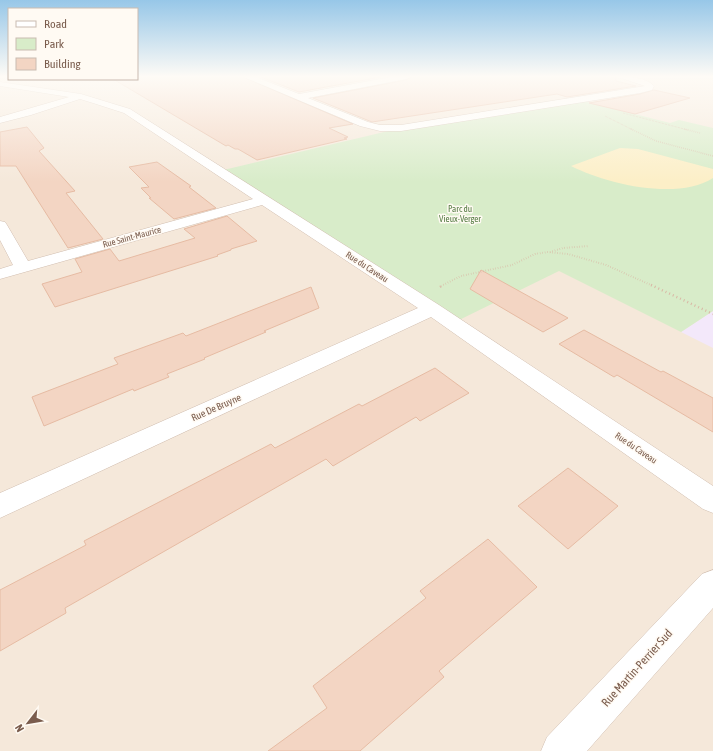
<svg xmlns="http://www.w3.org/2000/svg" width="713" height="751" viewBox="0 0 713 751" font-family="'Asap Condensed',sans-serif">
	<rect width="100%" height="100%" fill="#fdf6ec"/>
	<path fill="#f5e8da" d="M 0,77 L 9,77 L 9,79 L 137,79 L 137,77 L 713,77 L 713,751 L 0,751 Z"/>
	<path fill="#f3e8fa" d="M 713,311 L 713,348 L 681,332 Z"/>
	<path fill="#d8ecc9" d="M 579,100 L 670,123 L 679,120 L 713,128 L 713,311 L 681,332 L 559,271 L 453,323 L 219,171 L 401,128 Z"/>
	<path fill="#fcefc7" d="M 620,148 L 638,149 L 713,169 L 713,178 C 678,201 606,184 571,166 Z"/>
	<path fill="#f3d5c3" stroke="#e6bba3" d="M 137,77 L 243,77 L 353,124 L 329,128 L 348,137 L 344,138 L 347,139 L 257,160 L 238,149 L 235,149 L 228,145 L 226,146 L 113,79 L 137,79 Z
		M 261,77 L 381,77 L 299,92 Z
		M 411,77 L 616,77 L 616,81 L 636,86 L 567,97 L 557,94 L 372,122 L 313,98 L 406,80 Z
		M 654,90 L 690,98 L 635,114 L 589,103 L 640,94 Z
		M 27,127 L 44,148 L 39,151 L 75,191 L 66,193 L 103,239 L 68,248 L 16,166 L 0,166 L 0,132 Z
		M 157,162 L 191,186 L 189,187 L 216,208 L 174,219 L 149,198 L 151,198 L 141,188 L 149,187 L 129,167 Z
		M 227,216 L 257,241 L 231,249 L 231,250 L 217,255 L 218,256 L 55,307 L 42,284 L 82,272 L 75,259 L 110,249 L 119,261 L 195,238 L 184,229 Z
		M 481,270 L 568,318 L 543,332 L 470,289 Z
		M 311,287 L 319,308 L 264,331 L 266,332 L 204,358 L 205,359 L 167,374 L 169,377 L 134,391 L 133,389 L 44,426 L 32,397 L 118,364 L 114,358 L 183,333 L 186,336 Z
		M 584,330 L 661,372 L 663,371 L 713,398 L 713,432 L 617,375 L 614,377 L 559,344 Z
		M 435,368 L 469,393 L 420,421 L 416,417 L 333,466 L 326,459 L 65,608 L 66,613 L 0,651 L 0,590 L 86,545 L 84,541 L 271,444 L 275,448 L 359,404 L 362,406 Z
		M 568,468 L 618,506 L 568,549 L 518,506 Z
		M 488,539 L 537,587 L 439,671 L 444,677 L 360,751 L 268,751 L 327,708 L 313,686 L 426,598 L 420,591 Z"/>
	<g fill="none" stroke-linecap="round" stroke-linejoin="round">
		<defs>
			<path id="street" d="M 244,77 L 256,77 L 299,94 L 391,77 L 410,77 L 406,79 L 308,98 L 368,122 L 380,125 L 401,125 L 645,86 L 618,77 C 631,77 645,77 654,86 L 652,90 L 640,93 L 401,131 L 380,131 L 360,126 Z
				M 0,82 L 81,94 L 130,109 L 439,305 L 713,486 L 713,513 L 703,509 L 431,317 L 0,518 L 0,493 L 418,308 L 262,205 L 0,279 L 0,269 L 13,265 L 0,240 L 0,221 L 5,222 L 7,225 L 28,261 L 253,199 L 124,113 L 93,103 L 80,99 L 31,115 L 0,123 L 0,117 L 69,97 L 0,86 Z
				M 713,570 L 713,608 L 587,751 L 541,751 L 547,737 L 702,574 Z"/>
		</defs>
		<use href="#street" stroke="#d1beb0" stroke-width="1"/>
		<path stroke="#d9b8a5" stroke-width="1" stroke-dasharray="0.5 1" stroke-linecap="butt" d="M 623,113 L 688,130
			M 605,116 L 633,130"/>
		<path stroke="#d9b8a5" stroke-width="1.5" stroke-dasharray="0.5 1.5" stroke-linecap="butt" d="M 631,129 L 656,141 L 713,156
			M 684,129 L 700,133"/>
		<path stroke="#d9b8a5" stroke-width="2" stroke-dasharray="0.5 2" stroke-linecap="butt" d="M 550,252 L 563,248 L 589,246
			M 441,286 L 461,276 L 512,265 L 535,254 L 548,252 L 568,254 L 606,265 L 653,286"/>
		<path stroke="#d9b8a5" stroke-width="2.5" stroke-dasharray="1 3" stroke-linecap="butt" d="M 651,285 L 713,314
			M 440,287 L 443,285"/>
		<use href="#street" fill="#fff" fill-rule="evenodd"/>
	</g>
	<linearGradient id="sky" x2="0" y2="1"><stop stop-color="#97c7e8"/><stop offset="0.42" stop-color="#fefbf6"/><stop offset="1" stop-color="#fefbf6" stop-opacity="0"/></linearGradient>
	<rect width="713" height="182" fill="url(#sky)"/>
	<g text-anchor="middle" stroke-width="3" stroke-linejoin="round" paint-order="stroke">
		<g font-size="9" fill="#537a41" stroke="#fffaf3">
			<text x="460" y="212">Parc du<tspan x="460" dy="10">Vieux-Verger</tspan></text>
		</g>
		<g font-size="9" fill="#7a5c4d" stroke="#fffaf3">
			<text transform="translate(132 237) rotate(-15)" y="3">Rue Saint-Maurice</text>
			<text transform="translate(367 267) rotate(33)" y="3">Rue du Caveau</text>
			<text transform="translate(636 448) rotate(34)" y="3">Rue du Caveau</text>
		</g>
		<g font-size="10" fill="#7a5c4d" stroke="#fffaf3">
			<text transform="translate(216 407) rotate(-24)" y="4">Rue De Bruyne</text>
		</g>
		<g font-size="12" fill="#7a5c4d" stroke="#fffaf3">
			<text transform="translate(637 668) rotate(-48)" y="4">Rue Martin-Perrier Sud</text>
		</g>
	</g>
	<rect x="8" y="8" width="130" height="72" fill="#fffaf3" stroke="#cabbb1"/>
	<rect x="16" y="21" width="20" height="6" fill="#ffffff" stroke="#cabbb1"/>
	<text x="44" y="28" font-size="12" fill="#7a5c4d">Road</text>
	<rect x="16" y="38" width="20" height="12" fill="#d8ecc9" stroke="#cabbb1"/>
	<text x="44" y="48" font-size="12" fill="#7a5c4d">Park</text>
	<rect x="16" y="58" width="20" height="12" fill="#f3d5c3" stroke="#cabbb1"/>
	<text x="44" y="68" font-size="12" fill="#7a5c4d">Building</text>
	<g transform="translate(28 723) rotate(239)" stroke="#fffaf3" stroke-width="3" paint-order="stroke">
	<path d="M0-3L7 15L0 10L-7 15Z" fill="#7a5c4d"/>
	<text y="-6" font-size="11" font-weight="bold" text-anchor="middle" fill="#7a5c4d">N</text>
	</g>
</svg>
